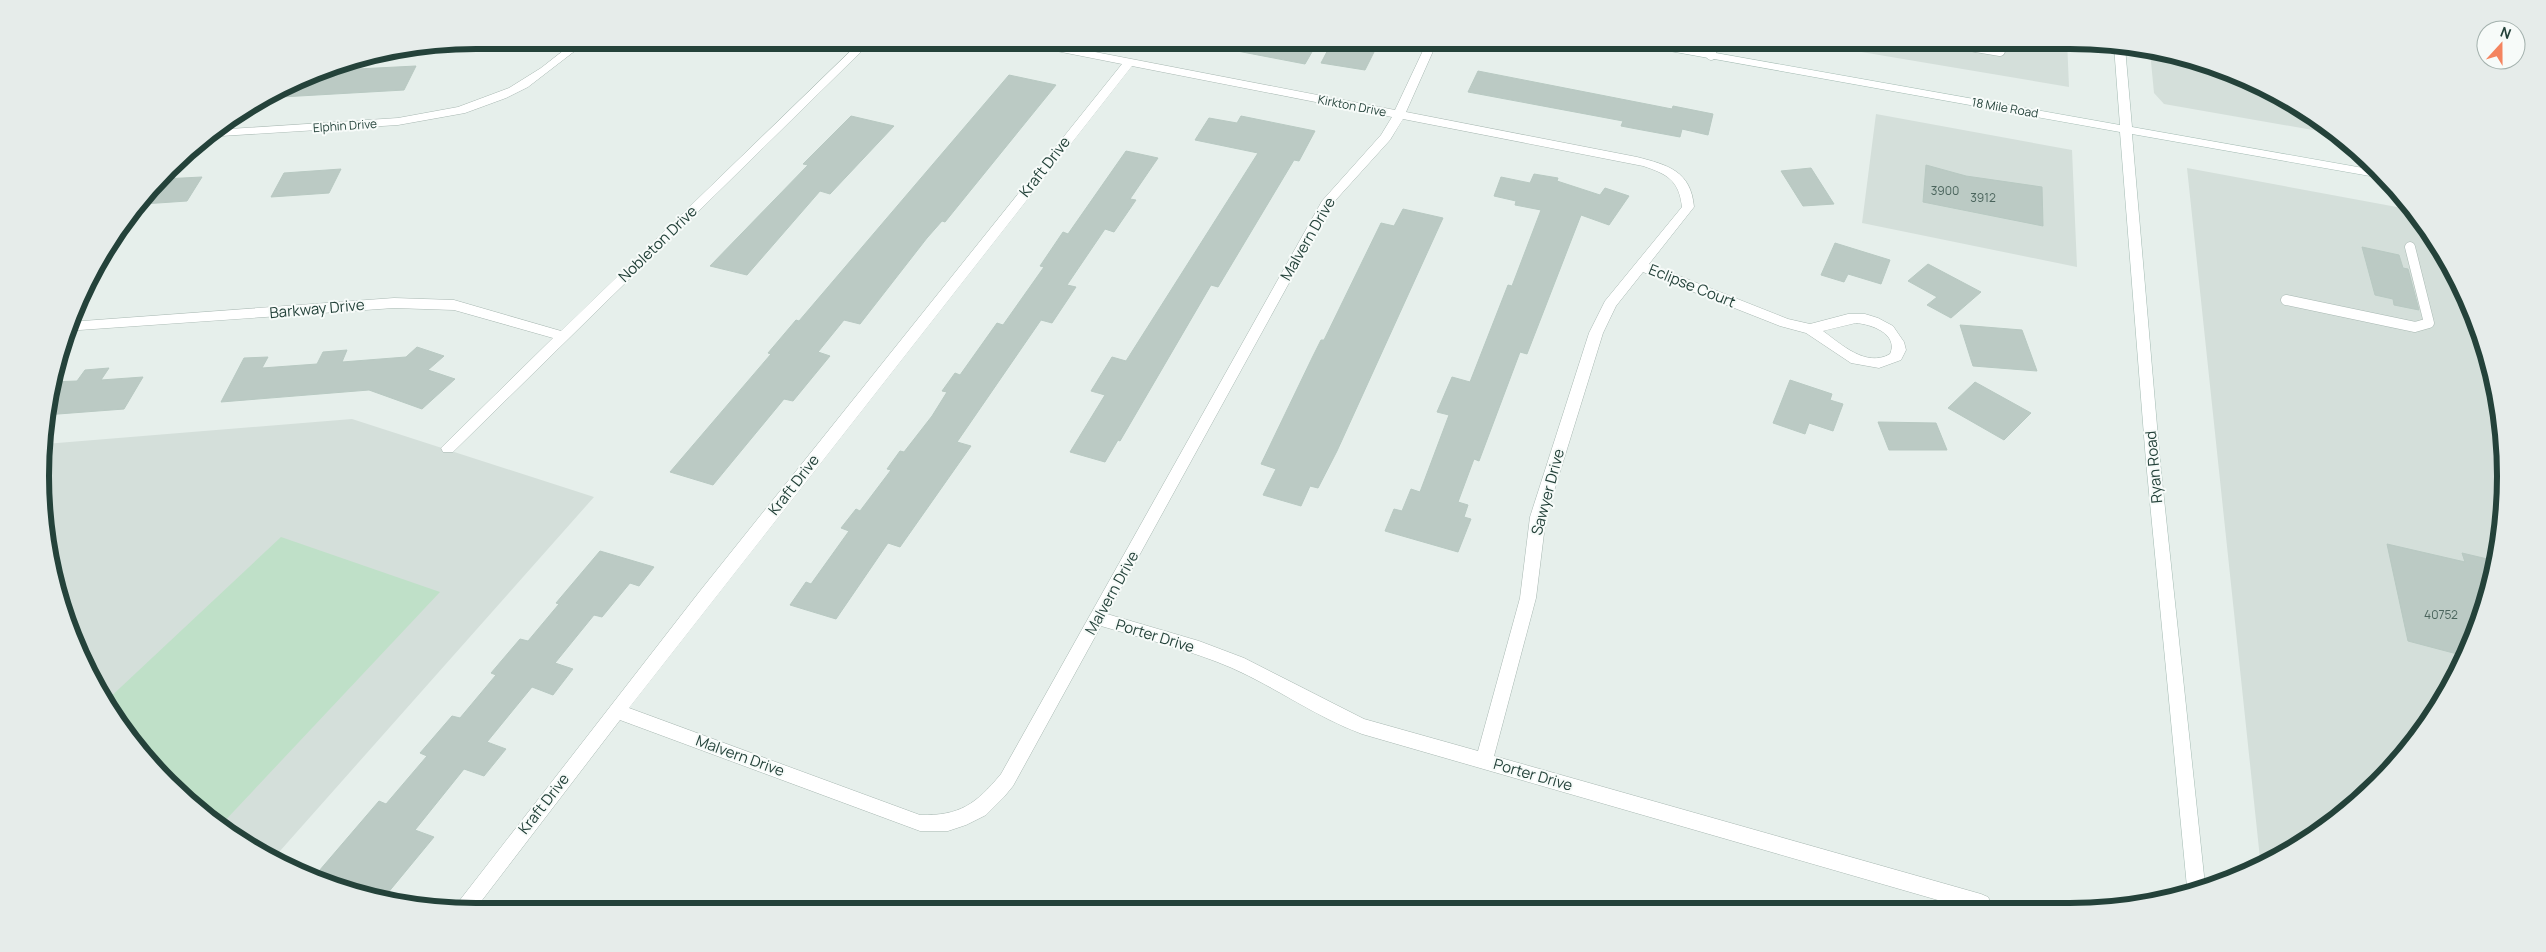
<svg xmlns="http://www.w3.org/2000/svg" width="2546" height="952" viewBox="0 0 2546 952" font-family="Manrope,sans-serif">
	<rect width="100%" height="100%" fill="#e6efeb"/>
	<path fill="#d4dfda" d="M 1790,40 L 2067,40 L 2069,87 Z
		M 2150,51 L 2183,55 L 2263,85 L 2341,135 L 2164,104 L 2154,93 Z
		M 1876,114 L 2072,150 L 2077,267 L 1862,223 Z
		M 2187,168 L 2413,210 L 2448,258 L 2483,336 L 2502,419 L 2505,505 L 2491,589 L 2433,718 L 2358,804 L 2261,868 Z
		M 352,419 L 594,497 L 272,860 L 211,822 L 113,718 L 73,643 L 48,561 L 45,444 Z"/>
	<path fill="#bfe0c8" d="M 281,537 L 440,592 L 219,827 L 211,822 L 113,718 L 105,702 Z"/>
	<path fill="#bbcac4" stroke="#b8c9c2" d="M 1233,40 L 1287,40 L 1316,45 L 1305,64 L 1232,50 Z
		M 1331,44 L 1374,52 L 1365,70 L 1321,63 Z
		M 416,66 L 404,90 L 264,98 L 264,96 L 318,71 Z
		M 1478,71 L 1672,109 L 1673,106 L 1713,114 L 1708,135 L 1682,129 L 1680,137 L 1642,130 L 1621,126 L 1623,121 L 1468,92 Z
		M 1009,75 L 1056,85 L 945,222 L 942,221 L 927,238 L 860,324 L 844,320 L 818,352 L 830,356 L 793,401 L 784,399 L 713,485 L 670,472 L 771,354 L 768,353 L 796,320 L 799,321 Z
		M 851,116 L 894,126 L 830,194 L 820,191 L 747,275 L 710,266 L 808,165 L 803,164 Z
		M 1241,116 L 1315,131 L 1299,161 L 1294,160 L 1218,287 L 1211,285 L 1120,441 L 1118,440 L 1105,462 L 1070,452 L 1105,395 L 1091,391 L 1112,357 L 1126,361 L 1258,153 L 1195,140 L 1209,118 L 1237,123 Z
		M 1126,151 L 1158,158 L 1130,199 L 1136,200 L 1114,232 L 1105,229 L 1067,285 L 1076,287 L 1052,323 L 1041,320 L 957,442 L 971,446 L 900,547 L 888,543 L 836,619 L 790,605 L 806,582 L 811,584 L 849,531 L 841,528 L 856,509 L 860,511 L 891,470 L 887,469 L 900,451 L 904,452 L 932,416 L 947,392 L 942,391 L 955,373 L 960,375 L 997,323 L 1003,325 L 1044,267 L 1040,266 L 1063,232 L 1068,234 Z
		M 1926,165 L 1966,176 L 2042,187 L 2043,226 L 1923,202 Z
		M 1811,168 L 1834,204 L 1803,206 L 1781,171 Z
		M 341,169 L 329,193 L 271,197 L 284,173 Z
		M 1534,174 L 1558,178 L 1557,181 L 1600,195 L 1605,188 L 1629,196 L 1609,225 L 1581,215 L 1527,354 L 1520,352 L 1479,461 L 1474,459 L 1458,502 L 1468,505 L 1464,517 L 1471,519 L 1458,552 L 1385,531 L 1394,509 L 1402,511 L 1411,489 L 1420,492 L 1449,415 L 1437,412 L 1452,377 L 1470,382 L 1508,285 L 1512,286 L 1541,210 L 1515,205 L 1516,201 L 1494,196 L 1501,177 L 1530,183 Z
		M 202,177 L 187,201 L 143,204 L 163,179 Z
		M 1403,209 L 1443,218 L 1337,451 L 1318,488 L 1310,486 L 1301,506 L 1263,495 L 1276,469 L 1261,464 L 1312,358 L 1321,340 L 1324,340 L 1381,223 L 1394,226 Z
		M 1835,243 L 1890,260 L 1881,284 L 1848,274 L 1844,282 L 1821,275 Z
		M 2362,247 L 2399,255 L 2403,268 L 2408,269 L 2419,310 L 2394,305 L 2393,299 L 2375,295 Z
		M 1928,264 L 1981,292 L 1951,318 L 1927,305 L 1937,297 L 1908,281 Z
		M 1960,325 L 2022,330 L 2037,371 L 1973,366 Z
		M 417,347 L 444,356 L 428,370 L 455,379 L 422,409 L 369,390 L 221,402 L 244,358 L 268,357 L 262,368 L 317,364 L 323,352 L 347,350 L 342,362 L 406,357 Z
		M 109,368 L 101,380 L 143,377 L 124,409 L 45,415 L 52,382 L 77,381 L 85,370 Z
		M 1790,380 L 1832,394 L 1830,400 L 1843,404 L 1833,431 L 1809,423 L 1805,434 L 1773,423 Z
		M 1975,382 L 2031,413 L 2004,440 L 1948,408 Z
		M 1878,422 L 1936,423 L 1947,450 L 1889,450 Z
		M 2387,544 L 2465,562 L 2462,553 L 2496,561 L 2491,589 L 2461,655 L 2408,641 Z
		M 600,551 L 654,567 L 639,586 L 630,583 L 602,617 L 594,615 L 555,663 L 573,669 L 553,695 L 532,687 L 487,742 L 506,749 L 484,776 L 464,769 L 415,830 L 434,837 L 382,900 L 363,897 L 313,878 L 379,801 L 386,804 L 427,756 L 420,753 L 452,716 L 460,718 L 496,675 L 491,673 L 520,639 L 528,641 L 559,604 L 556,603 Z"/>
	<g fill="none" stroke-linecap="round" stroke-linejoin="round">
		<defs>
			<path id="service" d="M 1934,40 L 2000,51
				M 1711,55 L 1712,40
				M 2286,300 L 2415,327 L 2429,323 L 2410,247"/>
			<path id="minor" d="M 577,40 L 589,40 L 528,87 L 506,98 L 465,113 L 398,125 L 205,137 L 214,130 L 398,118 L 458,107 L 509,88 L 541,68 Z
				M 862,40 L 873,40 L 453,452 L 443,452 L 441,448 L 553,338 L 454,310 L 394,308 L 65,331 L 69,322 L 394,298 L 454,300 L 561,331 Z
				M 1011,40 L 1033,40 L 1395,110 L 1428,40 L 1438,40 L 1406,112 L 1637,157 C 1668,165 1691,171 1694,207 L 1649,264 L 1788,319 L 1810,324 L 1848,314 L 1865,314 L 1878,318 L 1893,326 L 1904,342 L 1906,350 L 1901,360 L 1879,368 L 1851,363 L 1806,333 L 1780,326 L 1643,272 L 1616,306 L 1603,333 L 1546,517 L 1536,598 L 1494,756 L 1981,894 L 1988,897 L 1991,903 L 1988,909 L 1969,909 L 1362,734 C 1316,717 1277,688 1232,668 C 1190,650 1145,639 1101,626 L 1013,786 L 1004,797 L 986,815 L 966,825 L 948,831 L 920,831 L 620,720 L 473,912 L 453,909 L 700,591 L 1122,64 L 1016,43 ZM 1132,66 L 1392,117 L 1381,135 L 1322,201 L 1001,774 C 976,804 960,816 920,815 L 629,708 ZM 1403,119 L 1643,166 C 1667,174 1679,180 1682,207 L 1605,301 L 1589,333 L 1530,517 L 1520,598 L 1478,751 L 1364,719 L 1244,658 L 1199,641 L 1107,614 L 1333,203 L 1390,140 ZM 1856,323 C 1871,324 1899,334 1890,354 C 1866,368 1841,344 1823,331 Z"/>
			<path id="secondary" d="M 1620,40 L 1643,40 L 2120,125 L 2114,46 L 2125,47 L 2132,127 L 2380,171 L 2387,179 L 2132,134 L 2160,461 L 2205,885 L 2188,890 L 2187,887 L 2146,461 L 2120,132 L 1625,43 Z"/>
		</defs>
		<use href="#service" stroke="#a8b8b2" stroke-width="11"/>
		<use href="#minor" stroke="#a8b8b2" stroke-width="1"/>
		<use href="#secondary" stroke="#a4bbb3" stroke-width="1"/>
		<use href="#service" stroke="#fff" stroke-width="10"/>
		<use href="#minor" fill="#fff" fill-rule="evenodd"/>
		<use href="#secondary" fill="#fff" fill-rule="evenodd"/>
	</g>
	<g text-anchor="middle" stroke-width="4" stroke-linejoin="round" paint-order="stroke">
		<g font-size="12" fill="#24423a" stroke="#f7fbf9">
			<text transform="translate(1352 106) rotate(11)" y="4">Kirkton Drive</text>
			<text transform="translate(2005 108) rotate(10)" y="4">18 Mile Road</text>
			<text transform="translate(345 126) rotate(-4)" y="4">Elphin Drive</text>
		</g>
		<g font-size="12" fill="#4a645c">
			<text x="1945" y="195">3900</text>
			<text x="1983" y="202">3912</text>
			<text x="2441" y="619">40752</text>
		</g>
		<g font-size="15" fill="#24423a" stroke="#f7fbf9">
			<text transform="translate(1045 167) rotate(-52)" y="5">Kraft Drive</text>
			<text transform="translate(1308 239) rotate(-60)" y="5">Malvern Drive</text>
			<text transform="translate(658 244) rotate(-44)" y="5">Nobleton Drive</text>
			<text transform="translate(1692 286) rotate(22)" y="5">Eclipse Court</text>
			<text transform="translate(317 309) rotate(-5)" y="5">Barkway Drive</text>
			<text transform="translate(2154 467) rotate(-95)" y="5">Ryan Road</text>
			<text transform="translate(794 485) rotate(-52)" y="5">Kraft Drive</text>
			<text transform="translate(1548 492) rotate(-75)" y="5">Sawyer Drive</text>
			<text transform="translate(1112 593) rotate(-61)" y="5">Malvern Drive</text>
			<text transform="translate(1155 636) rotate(17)" y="5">Porter Drive</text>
			<text transform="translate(740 756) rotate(20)" y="5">Malvern Drive</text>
			<text transform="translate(1533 775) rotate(16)" y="5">Porter Drive</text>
			<text transform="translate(544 804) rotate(-52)" y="5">Kraft Drive</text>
		</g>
	</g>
	<path d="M0 0H2546V952H0ZM476 49H2070A427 427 0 0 1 2497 476V476A427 427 0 0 1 2070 903H476A427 427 0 0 1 49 476V476A427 427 0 0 1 476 49Z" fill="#e6ecea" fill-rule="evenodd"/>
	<path fill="none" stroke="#24423a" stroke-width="6" d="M476 49H2070A427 427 0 0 1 2497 476V476A427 427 0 0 1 2070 903H476A427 427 0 0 1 49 476V476A427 427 0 0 1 476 49Z"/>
	<g transform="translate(2501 45) rotate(21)"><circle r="24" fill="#f7fbf9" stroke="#a3b1ad"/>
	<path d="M0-4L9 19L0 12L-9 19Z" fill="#f4845f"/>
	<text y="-8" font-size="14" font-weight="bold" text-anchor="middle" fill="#24423a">N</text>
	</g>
</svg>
